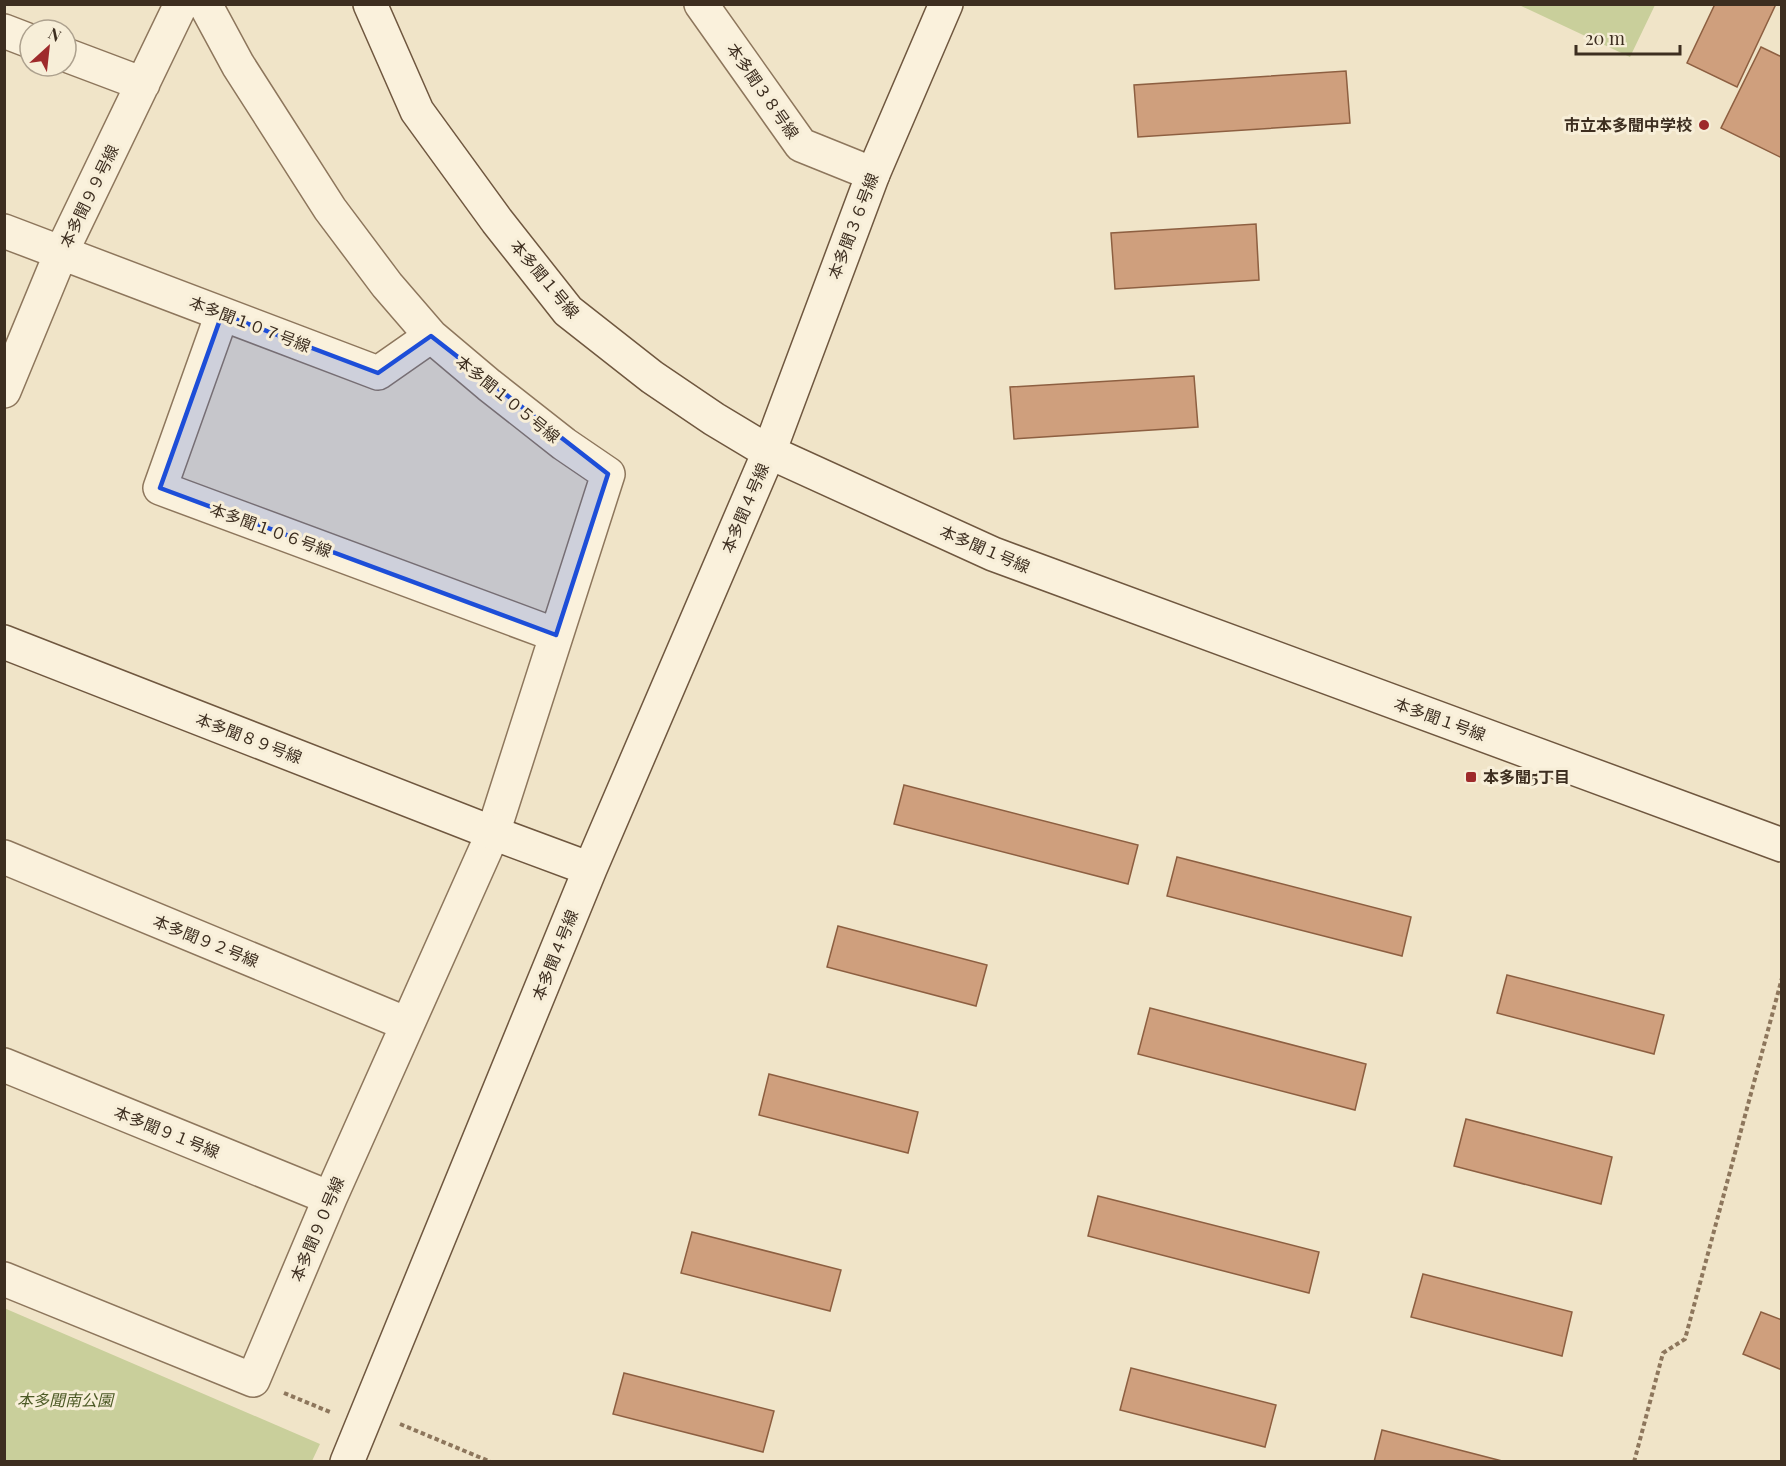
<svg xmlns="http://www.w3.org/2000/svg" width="1786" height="1466" viewBox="0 0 1786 1466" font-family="'Playfair Display','Noto Sans JP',serif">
	<rect width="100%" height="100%" fill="#f0e4c8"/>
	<path fill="#c9cf9b" d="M 1519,5 L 1655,5 L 1630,57 Z
		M 4,1308 L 320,1444 L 312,1461 L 5,1461 Z"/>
	<path fill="#cf9f7d" stroke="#8d5f41" stroke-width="1.5" d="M 1715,4 L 1776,4 L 1737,87 L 1687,63 Z
		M 1761,47 L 1782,57 L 1782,158 L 1721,128 Z
		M 1346,71 L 1350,123 L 1138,137 L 1134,85 Z
		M 1256,224 L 1259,280 L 1115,289 L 1111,233 Z
		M 1194,376 L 1198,427 L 1014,439 L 1010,387 Z
		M 904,785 L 1138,845 L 1128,884 L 894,824 Z
		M 1177,857 L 1411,917 L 1402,956 L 1167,896 Z
		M 838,926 L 987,965 L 976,1006 L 827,967 Z
		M 1507,975 L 1664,1015 L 1654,1054 L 1497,1013 Z
		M 1150,1008 L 1366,1064 L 1355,1110 L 1138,1054 Z
		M 769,1074 L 918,1112 L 908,1153 L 759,1115 Z
		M 1466,1119 L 1612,1157 L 1601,1204 L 1454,1166 Z
		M 1098,1196 L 1319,1252 L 1309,1293 L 1088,1236 Z
		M 692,1232 L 841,1270 L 830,1311 L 681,1273 Z
		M 1423,1274 L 1572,1312 L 1562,1356 L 1411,1317 Z
		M 1761,1312 L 1782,1320 L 1782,1370 L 1743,1354 Z
		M 1131,1368 L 1276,1405 L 1265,1447 L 1120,1410 Z
		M 624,1373 L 774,1411 L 763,1452 L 613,1414 Z
		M 1382,1430 L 1506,1462 L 1374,1462 Z"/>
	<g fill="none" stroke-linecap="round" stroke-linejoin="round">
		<defs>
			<path id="street" d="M 701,4 L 801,145 L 873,174
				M 4,31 L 30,41
				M 66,55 L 143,84
				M 4,231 L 378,373 L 431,336
				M 222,314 L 160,488 L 556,635
				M 4,391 L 61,253 L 181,4
				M 4,857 L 407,1024
				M 4,1065 L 330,1198
				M 4,1279 L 253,1380 L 330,1198 L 493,833 L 608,474 L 564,444 L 489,385 L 431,336 L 387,285 L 330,209 L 238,65 L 205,4"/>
			<path id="secondary" d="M 370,4 L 417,111 L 497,221 L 568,311 L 652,377 L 714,419 L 769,452 L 993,554 L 1782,845
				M 4,642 L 493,833 L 590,869
				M 347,1462 L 590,869 L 769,452 L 873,174 L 946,4"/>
		</defs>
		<use href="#street" stroke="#8d765c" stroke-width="36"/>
		<use href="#secondary" stroke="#6f573f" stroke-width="36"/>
		<path stroke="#8d765c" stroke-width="4" stroke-dasharray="4.5 3" stroke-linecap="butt" d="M 284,1393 L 330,1412
			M 400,1424 L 491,1462
			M 1634,1462 L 1663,1353 L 1685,1339 L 1782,978"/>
		<use href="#street" stroke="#faf1dc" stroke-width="33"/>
		<use href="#secondary" stroke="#faf1dc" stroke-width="33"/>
	</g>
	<path fill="#1d4ed8" fill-opacity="0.2" stroke="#1d4ed8" stroke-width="4.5" stroke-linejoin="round" d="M 222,314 L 378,373 L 431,336 L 608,474 L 556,635 L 160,488 Z"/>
	<g fill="#9e2a2b" stroke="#f7eed8" stroke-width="2">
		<circle cx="1704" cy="125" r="6"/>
		<rect x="1465" y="771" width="12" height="12" rx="3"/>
	</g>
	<g text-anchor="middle" stroke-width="6" stroke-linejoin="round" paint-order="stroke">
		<g font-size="16" fill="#3d2e20" stroke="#f7eed8">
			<text transform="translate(763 91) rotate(55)" y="6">本多聞３８号線</text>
			<text transform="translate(89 196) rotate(-64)" y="6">本多聞９９号線</text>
			<text transform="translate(853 226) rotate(-69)" y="6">本多聞３６号線</text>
			<text transform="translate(545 279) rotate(50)" y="6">本多聞１号線</text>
			<text transform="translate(250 324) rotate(21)" y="6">本多聞１０７号線</text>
			<text transform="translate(508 399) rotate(39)" y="6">本多聞１０５号線</text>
			<text transform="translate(745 508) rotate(-67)" y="6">本多聞４号線</text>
			<text transform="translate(271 530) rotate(20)" y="6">本多聞１０６号線</text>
			<text transform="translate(985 549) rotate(23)" y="6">本多聞１号線</text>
			<text transform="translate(1440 719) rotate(20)" y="6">本多聞１号線</text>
			<text transform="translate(249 738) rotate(21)" y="6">本多聞８９号線</text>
			<text transform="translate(206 941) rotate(22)" y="6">本多聞９２号線</text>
			<text transform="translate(555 955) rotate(-68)" y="6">本多聞４号線</text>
			<text transform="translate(167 1132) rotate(22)" y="6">本多聞９１号線</text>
			<text transform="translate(317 1229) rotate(-67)" y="6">本多聞９０号線</text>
		</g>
		<g font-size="16" font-weight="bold" fill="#3d2e20" stroke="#f7eed8" text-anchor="end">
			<text x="1692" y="131">市立本多聞中学校</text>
			<text x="1483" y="783" text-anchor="start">本多聞5丁目</text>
		</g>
		<g font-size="16" font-style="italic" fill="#4d5a26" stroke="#f7eed8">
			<text x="65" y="1406">本多聞南公園</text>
		</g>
	</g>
	<rect width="1786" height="1466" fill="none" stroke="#3d2e20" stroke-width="12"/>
	<g transform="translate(48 48) rotate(27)"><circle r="28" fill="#f7eed8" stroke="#ada18e" stroke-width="1.5"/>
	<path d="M0-4.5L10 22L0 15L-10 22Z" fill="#9e2a2b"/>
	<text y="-9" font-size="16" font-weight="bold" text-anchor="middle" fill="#3d2e20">N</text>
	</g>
	<path d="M1576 45v9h104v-9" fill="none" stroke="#3d2e20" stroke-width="3"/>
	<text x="1585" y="45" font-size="18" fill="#3d2e20" stroke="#f7eed8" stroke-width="4.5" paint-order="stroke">20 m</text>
</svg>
